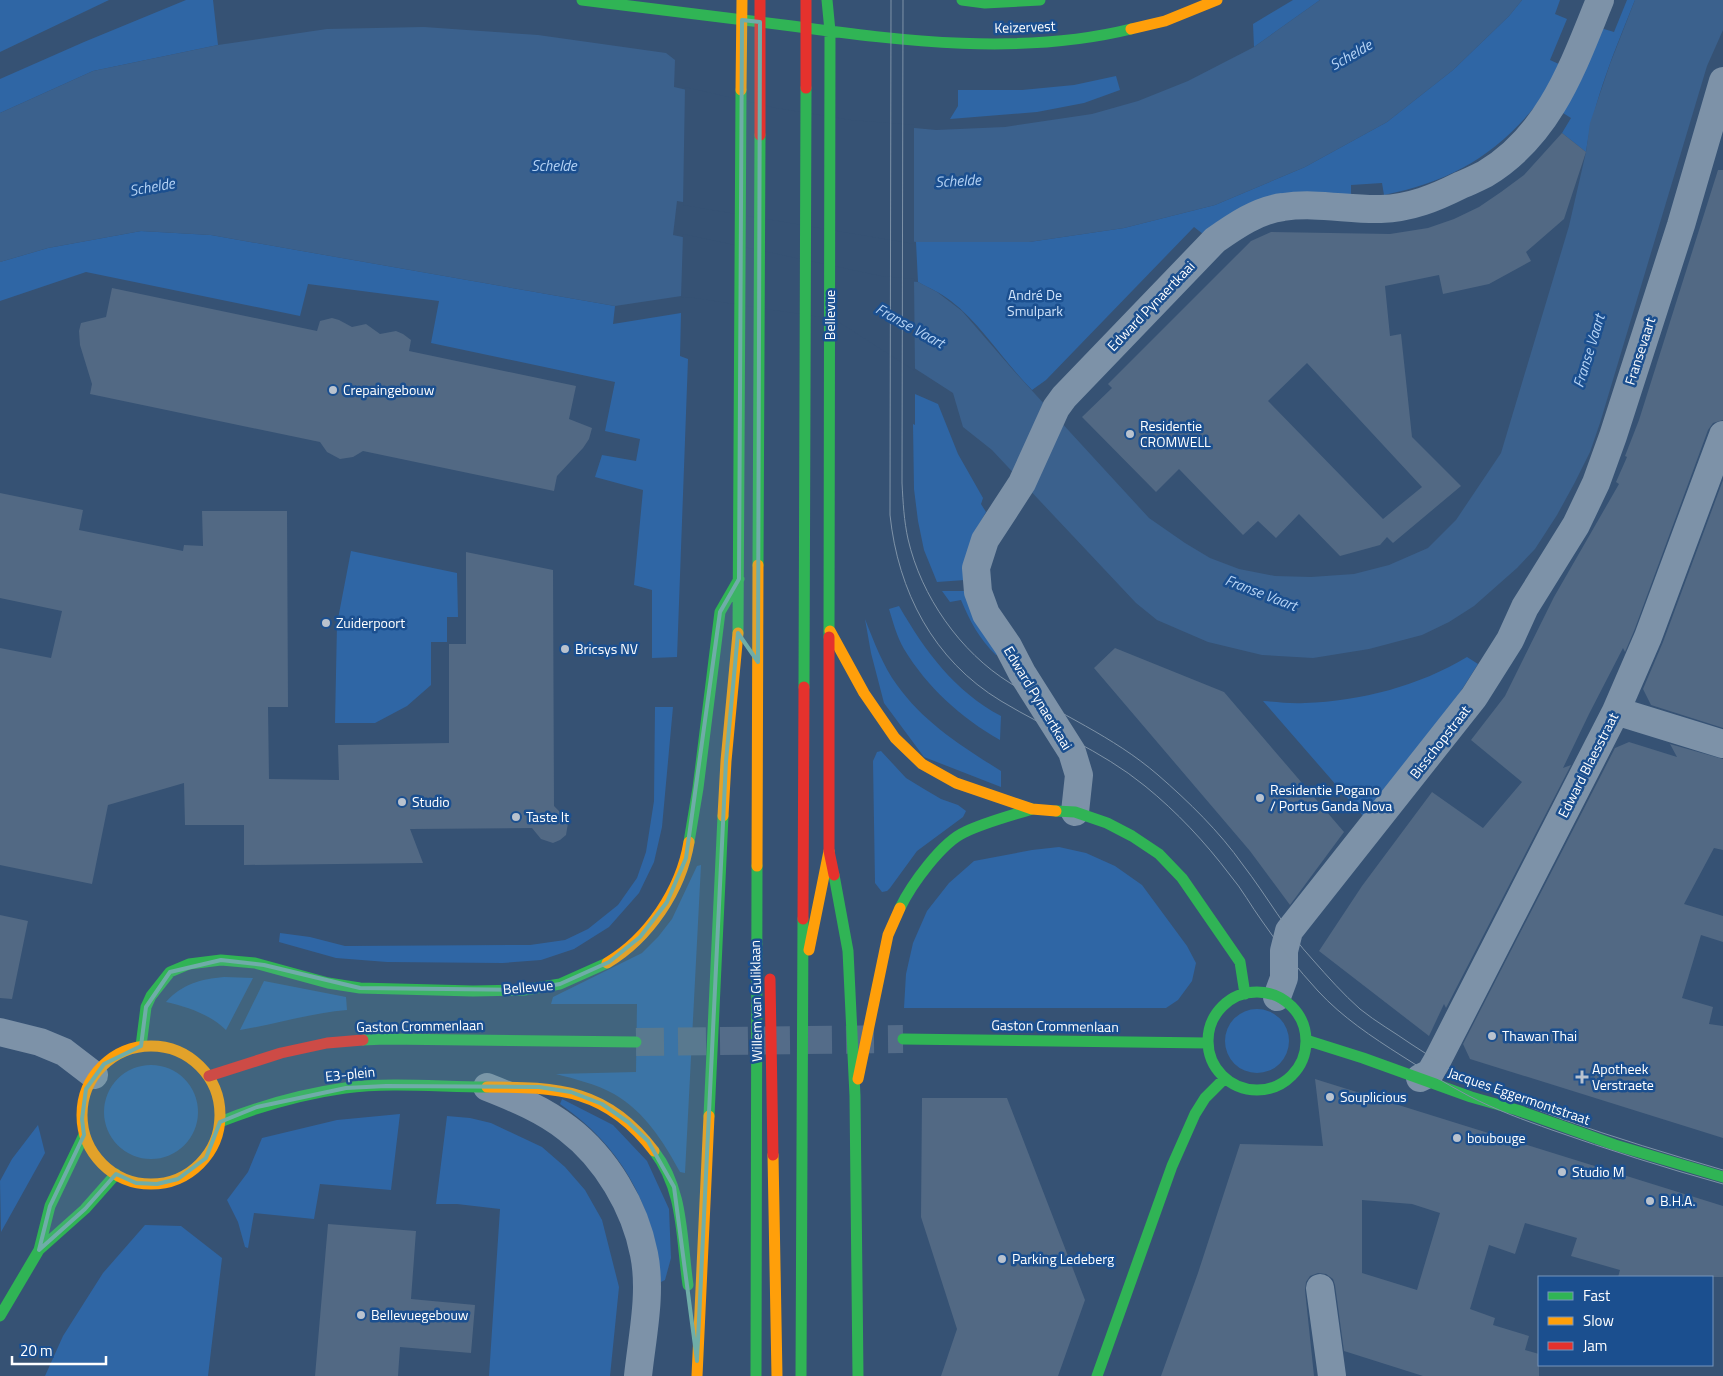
<svg xmlns="http://www.w3.org/2000/svg" width="1723" height="1376" viewBox="0 0 1723 1376" font-family="'Titillium Web',sans-serif">
	<rect width="100%" height="100%" fill="#365274"/>
	<path fill="#2f66a5" d="M 0,0 L 109,0 L 0,52 Z
		M 186,0 L 213,0 L 218,45 L 93,71 L 0,113 L 0,79 L 84,42 Z
		M 1293,0 L 1320,0 L 1254,47 L 1253,24 Z
		M 1522,0 L 1560,0 L 1555,14 L 1567,19 L 1550,60 L 1561,65 C 1554,78 1547,93 1537,104 C 1494,157 1450,181 1384,195 L 1382,183 L 1351,185 L 1351,197 L 1203,234 L 1194,227 L 1046,380 L 1032,390 C 1005,363 981,324 951,301 C 941,293 929,288 918,282 L 916,242 L 1029,242 L 1124,228 L 1215,205 L 1305,167 L 1387,122 L 1453,70 L 1509,16 Z
		M 1627,0 L 1635,0 C 1615,50 1594,99 1586,152 L 1562,133 L 1571,118 L 1563,113 L 1561,110 L 1599,29 L 1604,29 L 1614,32 Z
		M 1116,76 L 1120,90 L 1084,103 L 1037,112 L 950,119 L 958,106 L 958,90 L 1022,90 L 1074,85 Z
		M 141,231 L 211,235 L 615,306 L 613,324 L 681,313 L 680,356 L 688,359 L 677,657 L 652,658 L 652,590 L 634,585 L 643,490 L 595,477 L 602,455 L 636,461 L 640,439 L 605,431 L 615,382 L 431,343 L 439,301 L 308,284 L 300,316 L 86,272 L 0,301 L 0,262 L 48,248 Z
		M 915,394 L 938,404 L 958,454 L 983,498 L 981,504 L 986,512 L 976,530 L 965,580 L 937,582 L 924,550 L 918,521 L 914,489 L 913,424 L 915,425 Z
		M 351,551 L 457,573 L 458,617 L 447,617 L 447,642 L 431,642 L 431,685 L 407,706 L 375,723 L 335,723 L 337,624 Z
		M 942,591 L 966,591 L 1001,652 L 996,655 C 979,639 970,621 961,600 L 950,602 Z
		M 899,606 C 925,651 954,691 1001,716 L 1000,740 C 961,718 927,687 904,649 C 897,637 893,622 889,609 Z
		M 865,619 C 874,642 883,666 897,685 C 924,723 963,747 1001,771 L 1001,787 L 924,757 L 884,703 L 871,653 Z
		M 1467,657 L 1478,664 L 1454,702 L 1364,817 L 1263,701 C 1277,702 1291,704 1305,703 C 1361,701 1419,686 1467,657 Z
		M 655,707 L 673,707 L 662,827 L 654,862 L 639,893 L 609,927 L 574,949 L 541,960 L 503,963 L 387,962 L 336,958 L 279,942 L 280,933 L 310,937 L 345,946 L 530,945 L 565,940 L 588,929 L 618,905 L 637,878 L 646,852 L 654,801 Z
		M 881,751 L 906,778 L 924,789 L 941,799 L 958,805 L 966,811 L 963,817 L 917,851 L 890,888 L 887,891 L 882,892 L 875,883 L 873,761 L 877,752 Z
		M 1059,847 L 1086,853 L 1115,866 L 1142,885 L 1187,946 L 1196,963 L 1192,981 L 1178,1000 L 1166,1008 L 904,1008 L 906,974 L 913,943 L 927,911 L 949,883 L 974,861 L 1032,850 Z
		M 701,865 L 685,1173 L 680,1172 C 663,1141 645,1112 614,1094 C 596,1084 575,1079 556,1074 L 636,1072 L 637,1004 L 551,1004 L 553,997 L 642,953 L 658,937 L 672,919 L 697,866 Z
		M 224,977 L 253,978 L 226,1030 C 210,1014 187,1007 166,1002 C 182,984 201,979 224,977 Z
		M 264,981 L 346,997 L 347,1010 C 311,1013 276,1024 240,1030 Z
		M1225 1041a32 32 0 1 1 64 0a32 32 0 1 1-64 0Z
		M104 1112a47 47 0 1 1 94 0a47 47 0 1 1-94 0Z
		M 562,1099 L 613,1125 L 647,1161 L 669,1209 L 671,1258 L 665,1280 L 661,1282 C 654,1207 623,1147 560,1104 Z
		M 400,1114 L 391,1190 L 320,1184 L 314,1219 L 254,1213 L 248,1248 L 245,1247 L 238,1222 L 227,1200 L 248,1172 L 262,1138 L 337,1120 Z
		M 447,1116 L 470,1118 L 491,1123 L 542,1147 L 565,1167 L 585,1190 L 602,1220 L 619,1287 L 610,1376 L 489,1376 L 500,1209 L 457,1204 L 436,1204 Z
		M 38,1125 L 45,1153 L 1,1232 L 0,1181 L 12,1159 Z
		M 145,1225 L 181,1226 L 222,1258 L 208,1376 L 45,1376 L 63,1336 L 103,1273 Z"/>
	<path fill="#3b618d" d="M 1320,0 L 1522,0 L 1509,16 L 1453,70 L 1387,122 L 1305,167 L 1215,205 L 1124,228 L 1029,242 L 916,242 L 677,201 L 673,235 L 880,279 L 918,282 L 937,292 L 962,311 L 1014,371 L 1149,518 L 1185,543 L 1210,558 L 1239,569 L 1275,576 L 1311,577 L 1354,574 L 1389,565 L 1428,548 L 1456,520 L 1501,453 L 1569,226 L 1586,152 L 1590,123 L 1610,64 L 1635,0 L 1723,0 L 1723,30 L 1707,66 L 1600,423 L 1590,452 L 1574,484 L 1557,515 L 1535,549 L 1517,568 L 1474,606 L 1449,622 L 1422,635 L 1369,649 L 1313,658 L 1262,655 L 1208,642 L 1157,620 L 1136,603 L 992,450 L 963,427 L 953,393 L 835,317 L 688,295 L 615,306 L 211,235 L 141,231 L 48,248 L 0,262 L 0,113 L 93,71 L 218,45 L 327,29 L 424,27 L 538,35 L 666,53 L 675,60 L 674,87 L 775,110 L 850,122 L 936,130 L 1005,127 L 1092,114 L 1138,101 L 1188,81 L 1254,47 Z"/>
	<path fill="#365274" d="M 685,87 L 776,108 L 851,120 L 914,125 L 914,244 L 683,205 Z
		M 683,234 L 881,276 L 914,279 L 915,371 L 834,319 L 688,297 L 681,298 Z"/>
	<path fill="#526984" fill-rule="evenodd" d="M 1562,133 L 1586,152 L 1564,219 L 1526,252 L 1531,261 L 1489,284 L 1443,294 L 1439,275 L 1385,286 L 1390,336 L 1401,334 L 1412,437 L 1461,486 L 1393,543 L 1387,537 L 1380,545 L 1340,556 L 1299,514 L 1276,538 L 1258,521 L 1243,535 L 1179,469 L 1156,492 L 1082,417 L 1112,388 L 1108,384 L 1251,241 L 1271,232 L 1390,234 L 1428,228 L 1454,219 L 1479,207 L 1501,192 L 1524,175 ZM 1307,363 L 1422,487 L 1383,519 L 1268,401 Z
		M 1718,170 L 1723,170 L 1723,420 L 1713,423 L 1708,430 L 1634,631 L 1625,652 L 1623,648 L 1589,714 L 1563,768 L 1571,765 L 1446,1008 L 1444,1004 L 1429,1036 L 1319,951 L 1362,886 L 1432,792 L 1483,828 L 1522,782 L 1471,740 L 1505,696 L 1554,597 L 1619,484 L 1616,482 L 1627,457 L 1625,456 L 1639,420 Z
		M 112,288 L 317,331 L 320,321 L 332,318 L 339,320 L 352,327 L 366,324 L 380,334 L 396,331 L 403,334 L 411,340 L 409,351 L 576,386 L 569,419 L 592,428 L 589,439 L 583,448 L 557,476 L 554,491 L 363,451 L 353,457 L 340,459 L 327,452 L 320,442 L 90,394 L 92,384 L 80,345 L 79,331 L 81,323 L 106,317 Z
		M 1723,480 L 1723,728 L 1651,705 L 1643,689 L 1663,642 Z
		M 0,493 L 83,510 L 79,530 L 183,551 L 184,545 L 203,546 L 202,511 L 287,511 L 288,707 L 268,707 L 269,779 L 339,780 L 338,745 L 449,743 L 449,644 L 466,644 L 466,552 L 553,570 L 554,806 L 564,816 L 568,823 L 566,835 L 560,840 L 553,843 L 541,839 L 532,828 L 410,829 L 423,863 L 244,865 L 244,825 L 185,825 L 184,783 L 108,805 L 92,884 L 0,865 L 0,648 L 51,658 L 62,611 L 0,598 Z
		M 1115,648 L 1224,692 L 1344,832 L 1290,905 L 1250,851 L 1094,668 Z
		M 1629,742 L 1677,757 L 1670,744 L 1723,759 L 1723,850 L 1714,848 L 1684,904 L 1723,916 L 1723,942 L 1701,935 L 1682,998 L 1713,1007 L 1709,1024 L 1723,1026 L 1723,1138 L 1470,1059 L 1463,1044 L 1615,748 Z
		M 0,915 L 28,921 L 12,999 L 0,998 Z
		M 1315,1079 L 1723,1206 L 1723,1277 L 1618,1277 L 1620,1270 L 1571,1256 L 1577,1238 L 1525,1223 L 1515,1254 L 1489,1245 L 1470,1309 L 1495,1318 L 1493,1325 L 1529,1336 L 1525,1350 L 1539,1354 L 1539,1376 L 1423,1376 L 1344,1351 L 1335,1285 L 1333,1279 L 1326,1274 L 1318,1273 L 1310,1276 L 1306,1282 L 1305,1290 L 1314,1376 L 1161,1376 L 1198,1273 L 1240,1144 L 1323,1146 ZM 1362,1200 L 1412,1204 L 1440,1213 L 1417,1290 L 1362,1273 Z
		M 922,1098 L 1007,1098 L 1085,1300 L 1058,1376 L 941,1376 L 957,1329 L 921,1217 Z
		M 328,1224 L 416,1231 L 411,1299 L 475,1305 L 471,1353 L 400,1347 L 398,1376 L 315,1376 Z"/>
	<g fill="none" stroke-linecap="round" stroke-linejoin="round">
		<path stroke="#546c89" stroke-width="28" stroke-dasharray="28 14" stroke-linecap="butt" d="M 636,1042 L 903,1039"/>
		<path stroke="#7d92a8" stroke-width="28" d="M 1616,711 L 1723,744
			M 1075,812 L 1079,775 L 1072,752 L 1022,673 L 1008,646 L 986,614 L 978,592 L 976,568 L 985,540 L 1022,483 L 1056,408 L 1064,397 L 1215,240 C 1235,226 1258,210 1283,207 C 1316,202 1349,210 1381,209 C 1411,208 1435,198 1461,185 C 1469,182 1477,178 1485,174 C 1550,135 1573,66 1600,0
			M 1277,997 L 1284,978 L 1284,951 L 1289,931 L 1474,697 L 1510,640 L 1525,607 L 1576,525 L 1596,483 L 1613,436 L 1681,225 L 1723,81
			M 0,1032 L 40,1042 L 64,1052 L 94,1075
			M 1420,1078 L 1430,1073 L 1437,1061 L 1616,711 L 1648,637 L 1723,435
			M 487,1087 C 515,1098 544,1110 568,1129 C 606,1158 635,1207 644,1254 C 652,1293 642,1337 638,1376
			M 1320,1288 L 1332,1376"/>
		<path stroke="#30b455" stroke-width="11" d="M 582,0 C 652,8 722,17 792,26 C 903,41 1021,56 1131,29
			M 827,0 L 830,31 L 829,637
			M 962,0 L 985,3 L 1040,0
			M 758,565 L 760,135
			M 738,633 L 741,90
			M 804,687 L 806,88
			M 1056,811 L 1075,812 L 1107,823 L 1132,836 L 1159,854 L 1182,878 L 1240,962 L 1245,994
			M 689,842 L 698,788 L 720,612 L 739,579
			M 834,875 L 848,951 L 855,1096
			M 900,908 C 911,885 942,842 965,832 C 986,822 1010,816 1032,809
			M1208 1041a49 49 0 1 1 98 0a49 49 0 1 1-98 0Z
			M 903,1039 L 1207,1043
			M 363,1040 L 385,1039 L 636,1042
			M 1306,1040 L 1363,1058 L 1471,1097 L 1517,1110 L 1615,1145 L 1723,1177
			M 141,1046 L 146,1007 L 151,996 L 170,972 L 189,964 L 221,960 L 255,963 L 328,983 L 360,988 L 473,991 L 524,990 L 560,984 L 607,963
			M 855,1096 L 858,1376
			M 709,1116 L 723,816
			M 220,1122 C 260,1106 302,1094 345,1088 C 392,1082 440,1087 487,1087
			M 654,1151 C 684,1190 681,1238 688,1285
			M 39,1250 L 50,1206 L 84,1135
			M 0,1316 L 39,1250 L 85,1209 L 116,1174
			M 756,1376 L 757,866
			M 801,1376 L 803,919
			M 1097,1376 L 1172,1166 L 1195,1114 L 1205,1098 L 1225,1078"/>
		<path stroke="#ff9f0a" stroke-width="11" d="M 1131,29 L 1165,21 L 1217,0
			M 741,90 L 742,0
			M 830,631 L 864,693 L 895,738 L 922,764 L 956,783 L 1032,809 L 1056,811
			M 723,816 L 726,761 L 738,633
			M 757,866 L 758,565
			M 809,950 L 829,851
			M 607,963 C 649,938 681,890 689,842
			M82 1115a69 69 0 1 1 138 0a69 69 0 1 1-138 0Z
			M 858,1079 L 888,935 L 900,908
			M 487,1087 C 559,1087 607,1089 654,1151
			M 773,1155 L 777,1376
			M 697,1376 L 709,1116"/>
		<path stroke="#e5322d" stroke-width="11" d="M 806,88 L 806,0
			M 760,135 L 760,0
			M 829,637 L 829,851 L 834,875
			M 803,919 L 804,687
			M 770,979 L 773,1155
			M 209,1076 L 281,1053 L 327,1043 L 363,1040"/>
		<path stroke="#7e92a7" stroke-width="1" d="M 891,0 L 890,515 C 898,591 933,660 1001,701 C 1049,730 1101,750 1145,786 C 1177,812 1205,842 1230,875 C 1242,889 1251,906 1262,921 C 1279,946 1298,969 1318,991 C 1342,1017 1372,1037 1402,1056 C 1424,1070 1446,1084 1469,1096 C 1496,1110 1524,1120 1552,1130 C 1609,1150 1665,1168 1723,1184
			M 903,0 L 902,483 C 903,502 904,521 908,539 C 921,596 960,652 1010,683 C 1059,714 1113,736 1158,775 C 1189,802 1219,831 1243,865 C 1267,896 1286,931 1313,960 C 1328,977 1343,994 1360,1009 C 1376,1022 1394,1032 1411,1044 C 1433,1058 1455,1073 1478,1085 C 1505,1099 1534,1108 1562,1119 C 1615,1138 1669,1154 1723,1170"/>
	</g>
	<path fill="#6fada8" fill-opacity="0.2" stroke="#6fada8" stroke-width="4" stroke-linejoin="round" d="M 742,20 L 760,22 L 758,662 L 738,633 L 726,761 L 697,1361 L 674,1187 L 648,1141 L 628,1122 L 602,1104 L 571,1092 L 539,1087 L 386,1086 L 346,1088 L 257,1107 L 220,1122 L 206,1158 L 178,1179 L 157,1184 L 136,1183 L 116,1174 L 85,1209 L 39,1250 L 50,1206 L 84,1135 L 82,1119 L 86,1089 L 104,1064 L 141,1046 L 146,1007 L 170,972 L 221,960 L 264,965 L 360,988 L 524,990 L 560,984 L 609,962 L 640,937 L 667,902 L 686,858 L 720,612 L 739,579 Z"/>
	<g fill="#b9c2ce" stroke="#1b4f8f" stroke-width="2">
		<circle cx="333" cy="390" r="5"/>
		<circle cx="1130" cy="434" r="5"/>
		<circle cx="326" cy="623" r="5"/>
		<circle cx="565" cy="649" r="5"/>
		<circle cx="1260" cy="798" r="5"/>
		<circle cx="402" cy="802" r="5"/>
		<circle cx="516" cy="817" r="5"/>
		<circle cx="1492" cy="1036" r="5"/>
		<path d="M1579.5 1069.5h5v5h5v5h-5v5h-5v-5h-5v-5h5z"/>
		<circle cx="1330" cy="1097" r="5"/>
		<circle cx="1457" cy="1138" r="5"/>
		<circle cx="1562" cy="1172" r="5"/>
		<circle cx="1650" cy="1201" r="5"/>
		<circle cx="1002" cy="1259" r="5"/>
		<circle cx="361" cy="1315" r="5"/>
	</g>
	<g text-anchor="middle" stroke-width="5" stroke-linejoin="round" paint-order="stroke">
		<g font-size="14" fill="#fff" stroke="#1b4f8f">
			<text transform="translate(1025 27) rotate(-2)" y="5">Keizervest</text>
			<text transform="translate(1151 306) rotate(-46)" y="5">Edward Pynaertkaai</text>
			<text transform="translate(830 315) rotate(-90)" y="5">Bellevue</text>
			<text transform="translate(1640 351) rotate(-72)" y="5">Fransevaart</text>
			<text transform="translate(1038 698) rotate(59)" y="5">Edward Pynaertkaai</text>
			<text transform="translate(1440 742) rotate(-52)" y="5">Bisschopstraat</text>
			<text transform="translate(1588 765) rotate(-63)" y="5">Edward Blaesstraat</text>
			<text transform="translate(528 987) rotate(-5)" y="5">Bellevue</text>
			<text transform="translate(756 1001) rotate(-91)" y="5">Willem van Guliklaan</text>
			<text transform="translate(420 1026) rotate(-1)" y="5">Gaston Crommenlaan</text>
			<text transform="translate(1055 1026) rotate(1)" y="5">Gaston Crommenlaan</text>
			<text transform="translate(350 1074) rotate(-6)" y="5">E3-plein</text>
			<text transform="translate(1519 1096) rotate(19)" y="5">Jacques Eggermontstraat</text>
		</g>
		<g font-size="14" fill="#cfe3fa" stroke="#1b4f8f">
			<text x="1035" y="300">André De<tspan x="1035" dy="16">Smulpark</tspan></text>
		</g>
		<g font-size="14" fill="#fff" stroke="#1b4f8f" text-anchor="start">
			<text x="343" y="395">Crepaingebouw</text>
			<text x="1140" y="431">Residentie<tspan x="1140" dy="16">CROMWELL</tspan></text>
			<text x="336" y="628">Zuiderpoort</text>
			<text x="575" y="654">Bricsys NV</text>
			<text x="1270" y="795">Residentie Pogano<tspan x="1270" dy="16">/ Portus Ganda Nova</tspan></text>
			<text x="412" y="807">Studio</text>
			<text x="526" y="822">Taste It</text>
			<text x="1502" y="1041">Thawan Thai</text>
			<text x="1592" y="1074">Apotheek<tspan x="1592" dy="16">Verstraete</tspan></text>
			<text x="1340" y="1102">Souplicious</text>
			<text x="1467" y="1143">boubouge</text>
			<text x="1572" y="1177">Studio M</text>
			<text x="1660" y="1206">B.H.A.</text>
			<text x="1012" y="1264">Parking Ledeberg</text>
			<text x="371" y="1320">Bellevuegebouw</text>
		</g>
		<g font-size="15" font-style="italic" fill="#b5d3f5" stroke="#1b4f8f">
			<text transform="translate(1351 55) rotate(-30)" y="5">Schelde</text>
			<text x="554" y="171">Schelde</text>
			<text transform="translate(958 181) rotate(-3)" y="5">Schelde</text>
			<text transform="translate(152 187) rotate(-10)" y="5">Schelde</text>
			<text transform="translate(910 326) rotate(29)" y="5">Franse Vaart</text>
			<text transform="translate(1589 351) rotate(-73)" y="5">Franse Vaart</text>
			<text transform="translate(1261 593) rotate(21)" y="5">Franse Vaart</text>
		</g>
	</g>
	<rect x="1538" y="1276" width="175" height="90" fill="#1b4f8f" stroke="#7695bc"/>
	<rect x="1548" y="1292" width="25" height="8" fill="#30b455" stroke="#7695bc"/>
	<text x="1583" y="1301" font-size="15" fill="#ffffff">Fast</text>
	<rect x="1548" y="1317" width="25" height="8" fill="#ff9f0a" stroke="#7695bc"/>
	<text x="1583" y="1326" font-size="15" fill="#ffffff">Slow</text>
	<rect x="1548" y="1342" width="25" height="8" fill="#e5322d" stroke="#7695bc"/>
	<text x="1583" y="1351" font-size="15" fill="#ffffff">Jam</text>
	<path d="M12 1356v8h94v-8" fill="none" stroke="#ffffff" stroke-width="2.5"/>
	<text x="20" y="1356" font-size="15" fill="#ffffff" stroke="#1b4f8f" stroke-width="4" paint-order="stroke">20 m</text>
</svg>
